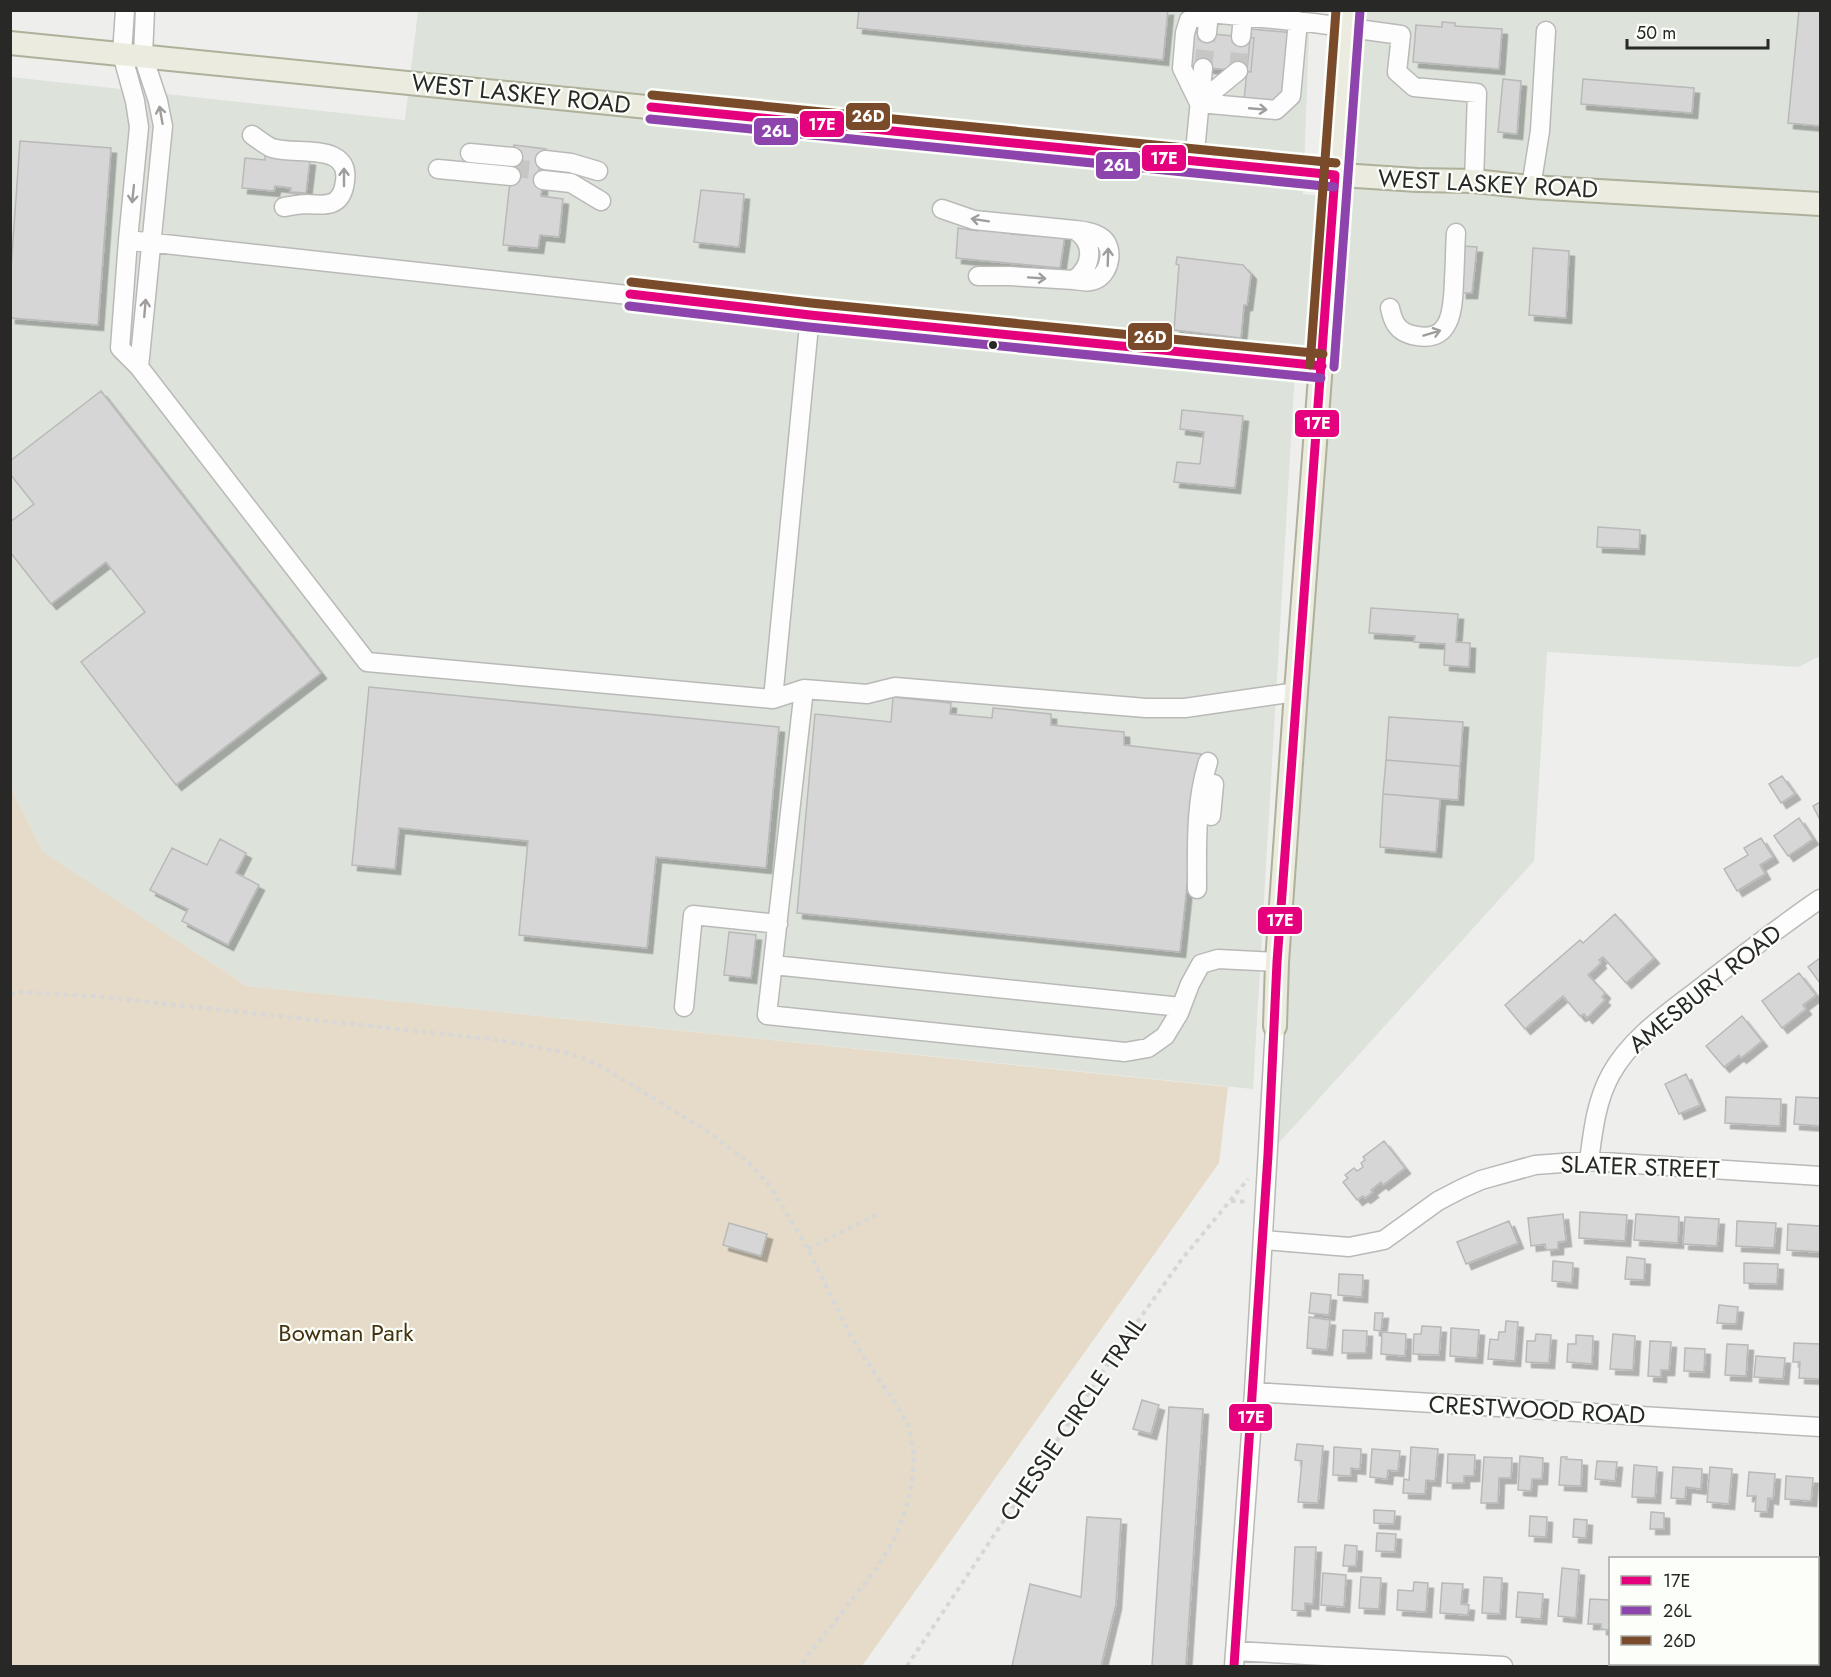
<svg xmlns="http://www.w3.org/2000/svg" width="1831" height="1677" viewBox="0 0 1831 1677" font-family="Jost,sans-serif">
	<defs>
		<filter id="shadow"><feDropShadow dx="5.5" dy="5.5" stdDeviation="0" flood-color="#0004"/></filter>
	</defs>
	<rect width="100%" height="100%" fill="#eeefed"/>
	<path fill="#dde2db" d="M 418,11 L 1310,11 L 1303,194 L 1333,197 L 1348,11 L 1820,11 L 1820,656 L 1799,667 L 1547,652 L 1534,861 L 1268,1155 L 1320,373 L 1295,371 L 1253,1089 L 247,986 L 43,852 L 11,788 L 11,77 L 405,120 Z"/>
	<path fill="#e5dbc8" d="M 11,788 L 43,852 L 247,986 L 1228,1087 L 1219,1163 L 862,1666 L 11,1666 Z"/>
	<path fill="#d5d6d5" stroke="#b8b9b8" stroke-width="1.5" filter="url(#shadow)" d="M 859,10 L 1168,10 L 1163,60 L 857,28 Z
		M 1799,10 L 1820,10 L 1820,126 L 1788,123 Z
		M 1442,22 L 1455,23 L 1455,26 L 1502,29 L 1499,69 L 1413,62 L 1416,25 L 1442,27 Z
		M 1251,29 L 1294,33 L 1289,93 L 1276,104 L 1244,101 Z
		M 1192,32 L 1254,38 L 1251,72 L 1189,66 Z
		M 1503,79 L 1521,81 L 1517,134 L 1498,132 Z
		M 1583,79 L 1694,88 L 1692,113 L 1581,104 Z
		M 20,141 L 111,148 L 98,325 L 10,318 L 10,283 Z
		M 514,145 L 546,149 L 541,196 L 563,199 L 559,237 L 540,235 L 538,248 L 503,245 Z
		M 265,155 L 310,160 L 306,193 L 290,192 L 291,188 L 275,186 L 274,191 L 242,188 L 245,158 L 265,160 Z
		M 701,190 L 744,194 L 739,247 L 694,242 Z
		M 978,226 L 1012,229 L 1011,234 L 1039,236 L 1039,232 L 1065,235 L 1060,268 L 956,258 L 958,228 L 978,231 Z
		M 1461,246 L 1477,247 L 1472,293 L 1461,293 Z
		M 1533,248 L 1569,251 L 1566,318 L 1529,315 Z
		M 1177,257 L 1243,265 L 1251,274 L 1247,305 L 1244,305 L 1241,338 L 1174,330 L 1179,265 L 1176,264 Z
		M 101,391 L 321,673 L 176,785 L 81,662 L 145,612 L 106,562 L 51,604 L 10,552 L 10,522 L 34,504 L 10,474 L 10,461 Z
		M 1182,410 L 1243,416 L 1235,488 L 1174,482 L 1177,462 L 1200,464 L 1204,432 L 1180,429 Z
		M 1598,527 L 1640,530 L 1639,549 L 1597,547 Z
		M 1371,608 L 1458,614 L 1456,642 L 1470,643 L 1469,667 L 1444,665 L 1445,644 L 1414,642 L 1415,636 L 1369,633 Z
		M 369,687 L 779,727 L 766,868 L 656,857 L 647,948 L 519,935 L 528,841 L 399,828 L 395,869 L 352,865 Z
		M 893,697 L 951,703 L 950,714 L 992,718 L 993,708 L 1051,714 L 1051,725 L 1124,732 L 1124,745 L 1201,754 L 1180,952 L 797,913 L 815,714 L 891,722 Z
		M 1389,717 L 1463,722 L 1460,766 L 1386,760 Z
		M 1386,760 L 1460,766 L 1458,800 L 1383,794 Z
		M 1782,776 L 1795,794 L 1781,803 L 1769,784 Z
		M 1383,794 L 1440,799 L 1436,852 L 1380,847 Z
		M 1820,802 L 1820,820 L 1813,806 Z
		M 1799,818 L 1813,839 L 1788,856 L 1774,836 Z
		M 1761,838 L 1773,857 L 1760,865 L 1765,874 L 1737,891 L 1724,869 L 1748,855 L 1744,848 Z
		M 220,839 L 246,853 L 236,873 L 259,885 L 228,945 L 182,921 L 188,909 L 150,890 L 172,848 L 207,865 Z
		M 1615,914 L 1654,958 L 1626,983 L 1603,957 L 1599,960 L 1601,963 L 1588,975 L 1605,993 L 1602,997 L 1605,1000 L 1587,1018 L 1584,1014 L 1580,1016 L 1563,996 L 1525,1029 L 1505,1005 L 1580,940 L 1583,943 Z
		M 729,932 L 756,935 L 751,978 L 724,975 Z
		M 1820,958 L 1820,983 L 1808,967 Z
		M 1799,973 L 1816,995 L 1803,1005 L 1806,1009 L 1782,1028 L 1762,1001 Z
		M 1742,1016 L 1762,1041 L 1741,1058 L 1739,1055 L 1724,1067 L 1706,1046 Z
		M 1686,1074 L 1700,1105 L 1679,1114 L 1665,1084 Z
		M 1726,1097 L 1781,1099 L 1780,1126 L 1725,1123 Z
		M 1796,1097 L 1820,1098 L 1820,1126 L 1794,1124 Z
		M 1384,1141 L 1405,1168 L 1383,1185 L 1381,1182 L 1371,1190 L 1373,1192 L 1365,1198 L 1363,1196 L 1357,1200 L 1343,1182 L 1348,1178 L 1345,1175 L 1354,1168 L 1357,1171 L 1363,1167 L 1361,1163 L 1365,1160 L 1363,1157 Z
		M 1580,1212 L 1627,1215 L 1625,1241 L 1579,1238 Z
		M 1563,1214 L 1566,1241 L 1558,1242 L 1558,1249 L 1546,1250 L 1545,1244 L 1531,1246 L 1528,1218 Z
		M 1636,1214 L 1679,1217 L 1678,1243 L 1634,1240 Z
		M 1685,1217 L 1719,1219 L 1717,1246 L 1683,1244 Z
		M 1509,1221 L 1518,1243 L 1466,1264 L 1457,1242 Z
		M 1737,1221 L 1776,1223 L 1774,1248 L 1736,1246 Z
		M 729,1223 L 767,1234 L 761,1256 L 723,1245 Z
		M 1788,1224 L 1820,1226 L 1820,1252 L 1787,1250 Z
		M 1627,1257 L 1645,1259 L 1644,1280 L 1625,1279 Z
		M 1553,1261 L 1573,1263 L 1572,1283 L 1552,1281 Z
		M 1744,1263 L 1778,1264 L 1777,1284 L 1744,1283 Z
		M 1339,1274 L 1363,1275 L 1362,1297 L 1338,1295 Z
		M 1311,1293 L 1331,1295 L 1329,1315 L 1309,1313 Z
		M 1719,1305 L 1738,1307 L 1736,1324 L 1717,1323 Z
		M 1375,1313 L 1383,1313 L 1381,1331 L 1374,1330 Z
		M 1309,1317 L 1330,1320 L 1327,1350 L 1307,1348 Z
		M 1506,1321 L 1518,1322 L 1515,1361 L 1488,1359 L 1490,1339 L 1498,1340 L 1499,1332 L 1505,1332 Z
		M 1422,1326 L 1441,1327 L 1439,1355 L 1413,1354 L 1414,1334 L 1421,1334 Z
		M 1451,1328 L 1479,1330 L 1477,1358 L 1450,1356 Z
		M 1343,1330 L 1367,1331 L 1366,1353 L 1342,1353 Z
		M 1382,1332 L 1406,1334 L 1405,1356 L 1381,1354 Z
		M 1536,1334 L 1551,1335 L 1549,1363 L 1526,1362 L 1527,1341 L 1535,1341 Z
		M 1613,1334 L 1635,1336 L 1633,1370 L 1610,1369 Z
		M 1576,1335 L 1593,1336 L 1592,1364 L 1567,1362 L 1568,1344 L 1576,1344 Z
		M 1650,1341 L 1671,1342 L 1669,1370 L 1661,1370 L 1661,1377 L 1648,1376 Z
		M 1794,1343 L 1820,1344 L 1820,1379 L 1799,1378 L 1800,1362 L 1793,1362 Z
		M 1727,1344 L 1748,1345 L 1746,1376 L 1725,1375 Z
		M 1685,1348 L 1705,1349 L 1704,1372 L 1684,1371 Z
		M 1756,1356 L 1785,1358 L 1783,1379 L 1754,1377 Z
		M 1142,1400 L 1159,1405 L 1151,1434 L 1133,1429 Z
		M 1169,1407 L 1203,1409 L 1186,1666 L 1152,1666 Z
		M 1297,1444 L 1323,1446 L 1318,1503 L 1298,1502 L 1302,1461 L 1295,1460 Z
		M 1334,1447 L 1361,1449 L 1360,1469 L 1351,1468 L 1351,1476 L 1333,1475 Z
		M 1411,1447 L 1438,1449 L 1435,1481 L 1426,1480 L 1425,1494 L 1403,1493 L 1404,1479 L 1409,1480 Z
		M 1372,1449 L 1400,1451 L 1398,1471 L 1388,1470 L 1387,1479 L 1370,1477 Z
		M 1448,1454 L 1475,1455 L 1474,1476 L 1464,1476 L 1464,1483 L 1447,1483 Z
		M 1520,1456 L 1543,1458 L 1542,1479 L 1532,1479 L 1531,1491 L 1518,1490 Z
		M 1484,1457 L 1512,1458 L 1511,1478 L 1499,1478 L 1498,1503 L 1481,1503 Z
		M 1561,1457 L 1567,1457 L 1566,1459 L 1582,1460 L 1581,1486 L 1559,1485 Z
		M 1597,1461 L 1617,1462 L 1615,1481 L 1595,1479 Z
		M 1634,1465 L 1657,1467 L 1655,1498 L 1632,1497 Z
		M 1673,1467 L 1702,1469 L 1701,1489 L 1686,1487 L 1685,1499 L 1671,1498 Z
		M 1710,1467 L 1732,1469 L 1729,1504 L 1707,1502 Z
		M 1749,1472 L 1775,1474 L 1773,1499 L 1768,1498 L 1767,1512 L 1755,1511 L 1756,1496 L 1747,1496 Z
		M 1786,1476 L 1813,1478 L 1811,1501 L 1785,1499 Z
		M 1374,1510 L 1395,1511 L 1394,1524 L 1374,1523 Z
		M 1651,1512 L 1664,1513 L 1664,1529 L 1650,1529 Z
		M 1530,1516 L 1547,1517 L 1546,1537 L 1529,1536 Z
		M 1087,1517 L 1121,1519 L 1116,1604 L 1101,1666 L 1012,1666 L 1030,1584 L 1081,1597 Z
		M 1574,1519 L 1587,1520 L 1586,1538 L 1573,1537 Z
		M 1377,1533 L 1396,1534 L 1395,1552 L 1376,1551 Z
		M 1345,1545 L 1357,1546 L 1356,1566 L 1343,1566 Z
		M 1295,1547 L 1316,1547 L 1313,1604 L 1305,1603 L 1305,1611 L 1292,1610 Z
		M 1562,1568 L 1579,1570 L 1576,1618 L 1558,1616 Z
		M 1323,1573 L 1346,1575 L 1344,1607 L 1321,1605 Z
		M 1361,1577 L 1381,1578 L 1379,1609 L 1359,1608 Z
		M 1484,1577 L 1502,1578 L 1500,1614 L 1482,1613 Z
		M 1414,1582 L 1428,1583 L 1426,1612 L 1397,1610 L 1398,1590 L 1413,1591 Z
		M 1442,1583 L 1463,1584 L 1461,1604 L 1469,1605 L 1468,1615 L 1440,1613 Z
		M 1518,1592 L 1543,1594 L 1541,1619 L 1516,1617 Z
		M 1590,1599 L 1610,1600 L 1610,1630 L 1601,1629 L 1601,1624 L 1588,1624 Z
		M 1818,1606 L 1820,1606 L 1820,1637 L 1818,1637 Z"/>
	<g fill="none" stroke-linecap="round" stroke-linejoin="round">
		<path stroke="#c6c7c5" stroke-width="18" stroke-dasharray="18 9" stroke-linecap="butt" d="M 1203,68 L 1207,33
			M 1238,71 L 1241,37
			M 511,168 L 544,171"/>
		<defs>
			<path id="minor" d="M 125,10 L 122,54 L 135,101 L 139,127 L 128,240 L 120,348 L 139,367 L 367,662 L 773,699 L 804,689 L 867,694 L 895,687 L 1146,708 L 1185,708 L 1296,692
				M 1207,33 L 1209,13 L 1314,23 L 1401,35 L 1397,72 L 1414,87 L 1477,93 L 1474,181
				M 1241,37 L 1243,16
				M 1199,103 L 1276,110 L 1291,96 L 1298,21
				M 1199,103 L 1182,68 L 1185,33 L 1189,20 L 1209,13
				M 1199,103 L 1238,71
				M 252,135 C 258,139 265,145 272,148 C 297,156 355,140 344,187 C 339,208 323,205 307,204 C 299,204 291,206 284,207
				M 470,153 L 513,157
				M 545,160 L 571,163 L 598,171
				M 1194,162 L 1203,68
				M 438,169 L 511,176
				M 543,180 L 571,183 L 601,201
				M 1531,187 L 1540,131 L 1546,31
				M 942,209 L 974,220 L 1075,230 C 1096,243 1092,267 1074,280 L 1009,276 L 978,276
				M 128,240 L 810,315 L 1322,366
				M 1074,280 C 1082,281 1090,283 1097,279 C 1111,271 1114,247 1102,238 C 1094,232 1084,231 1075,230
				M 1390,308 C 1393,322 1397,331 1412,335 C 1452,345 1453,309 1454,280 C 1455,264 1455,249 1456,233
				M 139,367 L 163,126 L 158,101 L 143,56 L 145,10
				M 804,689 L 767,1015 L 1125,1052 L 1148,1048 L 1165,1036 L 1179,1013 L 1190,984 L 1201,964 L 1218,959 L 1277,962
				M 773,699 L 810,315
				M 1211,816 L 1214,784
				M 1197,889 C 1197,847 1195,803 1208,762
				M 773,965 L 1181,1007
				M 684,1007 L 693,915 L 778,924
				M 1589,1161 C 1593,1131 1596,1101 1611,1074 C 1631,1038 1668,1013 1699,989 C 1739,958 1779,927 1820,899
				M 1263,1240 L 1349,1247 L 1384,1240 L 1438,1201 L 1461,1189 L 1481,1180 L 1535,1165 L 1589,1161 L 1820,1176
				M 1254,1392 L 1820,1427
				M 1235,1651 L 1503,1666
				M 1234,1666 L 1254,1392 L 1275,1026"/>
			<path id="major" d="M 10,43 L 1295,172 L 1417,180 L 1474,181 L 1531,187 L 1820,204
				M 1275,1026 L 1277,962 L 1296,692 L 1348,10"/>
		</defs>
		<use href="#minor" stroke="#b9bab8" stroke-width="21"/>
		<use href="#major" stroke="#afb09a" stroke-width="26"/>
		<path stroke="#d6d7d6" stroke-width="4" stroke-dasharray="4.5 4.5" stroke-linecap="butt" d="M 10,994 L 21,992 L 93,996 L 499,1040 L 568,1053 L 594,1063 L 622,1079 L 707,1131 L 748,1162 L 765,1180 L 775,1194 L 808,1249 L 848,1331 L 865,1359 L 897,1405 L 909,1427 L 914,1455 L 912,1484 L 906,1508 L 895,1538 L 879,1565 L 800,1666
			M 1231,1201 L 1247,1202
			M 808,1249 L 878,1214
			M 907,1666 L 1116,1352 L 1182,1259 L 1248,1179"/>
		<use href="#minor" stroke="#fcfdfc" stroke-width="18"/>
		<use href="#major" stroke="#ebebdf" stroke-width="22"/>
		<defs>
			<path id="bus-1" d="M 651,107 L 1335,175
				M 630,294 L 810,315 L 1322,366
				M 1234,1666 L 1268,1155 L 1277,962 L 1335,175"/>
			<path id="bus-2" d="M 650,119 L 1334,187
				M 629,306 L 809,327 L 1321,378
				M 1334,367 L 1360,11"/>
			<path id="bus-3" d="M 652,95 L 1336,163
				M 631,282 L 811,303 L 1323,354
				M 1310,365 L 1336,10"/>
		</defs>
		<use href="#bus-1" stroke="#fbfef9" stroke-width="14"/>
		<use href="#bus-2" stroke="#fbfef9" stroke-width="14"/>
		<use href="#bus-3" stroke="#fbfef9" stroke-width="14"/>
		<use href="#bus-1" stroke="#e5007d" stroke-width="9"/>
		<use href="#bus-2" stroke="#8e44ad" stroke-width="9"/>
		<use href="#bus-3" stroke="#7a4b2a" stroke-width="9"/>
	</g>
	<defs><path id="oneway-shaft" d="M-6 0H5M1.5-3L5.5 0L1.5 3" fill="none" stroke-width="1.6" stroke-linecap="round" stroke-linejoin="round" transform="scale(1.5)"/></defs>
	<g stroke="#9d9e9c">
		<use href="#oneway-shaft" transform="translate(1258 109) rotate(5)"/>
		<use href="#oneway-shaft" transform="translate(161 115) rotate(-100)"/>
		<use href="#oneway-shaft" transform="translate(344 177) rotate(-90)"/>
		<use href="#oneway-shaft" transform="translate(133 194) rotate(96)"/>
		<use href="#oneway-shaft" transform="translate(980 220) rotate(-171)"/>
		<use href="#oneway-shaft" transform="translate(1108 257) rotate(-88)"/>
		<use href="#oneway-shaft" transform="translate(1037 278) rotate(4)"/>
		<use href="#oneway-shaft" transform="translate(145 308) rotate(-85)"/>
		<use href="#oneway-shaft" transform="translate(1432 333) rotate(-17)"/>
	</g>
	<circle fill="#282927" stroke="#fbfef9" stroke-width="2" cx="993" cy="345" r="5"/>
	<g text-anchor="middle" stroke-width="4.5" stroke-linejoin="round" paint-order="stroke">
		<g font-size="24" fill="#282927" stroke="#fbfef9">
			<text transform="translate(521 94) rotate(6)" y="8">WEST LASKEY ROAD</text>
			<text transform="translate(1488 184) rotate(3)" y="8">WEST LASKEY ROAD</text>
			<text transform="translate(1705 989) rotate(-39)" y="8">AMESBURY ROAD</text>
			<text transform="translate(1640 1167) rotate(2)" y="8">SLATER STREET</text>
			<text transform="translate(1537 1410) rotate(3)" y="8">CRESTWOOD ROAD</text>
			<text transform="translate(1073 1419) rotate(-56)" y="8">CHESSIE CIRCLE TRAIL</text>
		</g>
		<g font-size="24" fill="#45320e" stroke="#fbfef9">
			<text x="346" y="1341">Bowman Park</text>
		</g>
	</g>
	<g stroke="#fbfef9" stroke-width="2">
		<rect x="845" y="102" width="46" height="29" rx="6" fill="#7a4b2a"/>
		<rect x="799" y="110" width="46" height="28" rx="6" fill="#e5007d"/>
		<rect x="753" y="117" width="46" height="29" rx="6" fill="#8e44ad"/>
		<rect x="1141" y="144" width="46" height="28" rx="6" fill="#e5007d"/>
		<rect x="1095" y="151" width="46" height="29" rx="6" fill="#8e44ad"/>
		<rect x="1127" y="322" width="46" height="29" rx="6" fill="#7a4b2a"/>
		<rect x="1294" y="409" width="46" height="29" rx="6" fill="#e5007d"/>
		<rect x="1257" y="906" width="46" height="29" rx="6" fill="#e5007d"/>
		<rect x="1228" y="1403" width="45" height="29" rx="6" fill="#e5007d"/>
	</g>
	<g font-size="16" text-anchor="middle" font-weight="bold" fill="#fff">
		<text x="868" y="122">26D</text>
		<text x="822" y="130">17E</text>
		<text x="776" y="137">26L</text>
		<text x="1164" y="164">17E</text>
		<text x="1118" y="171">26L</text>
		<text x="1150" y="343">26D</text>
		<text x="1317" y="429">17E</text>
		<text x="1280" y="926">17E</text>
		<text x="1251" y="1423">17E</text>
	</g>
	<rect width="1831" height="1677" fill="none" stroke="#282927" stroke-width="24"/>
	<rect x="1609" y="1557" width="210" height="108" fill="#fbfef9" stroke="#a7a9a5" stroke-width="1.5"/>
	<rect x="1621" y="1576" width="30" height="9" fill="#e5007d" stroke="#a7a9a5" stroke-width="1.5"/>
	<text x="1663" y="1587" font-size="18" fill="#282927">17E</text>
	<rect x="1621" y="1606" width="30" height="9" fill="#8e44ad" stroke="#a7a9a5" stroke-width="1.5"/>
	<text x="1663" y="1617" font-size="18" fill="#282927">26L</text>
	<rect x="1621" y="1636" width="30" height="9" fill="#7a4b2a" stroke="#a7a9a5" stroke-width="1.5"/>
	<text x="1663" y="1647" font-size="18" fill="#282927">26D</text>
	<path d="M1627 39v9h141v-9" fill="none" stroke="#282927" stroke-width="3"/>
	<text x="1636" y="39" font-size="18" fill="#282927" stroke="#fbfef9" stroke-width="4.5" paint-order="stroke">50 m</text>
</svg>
